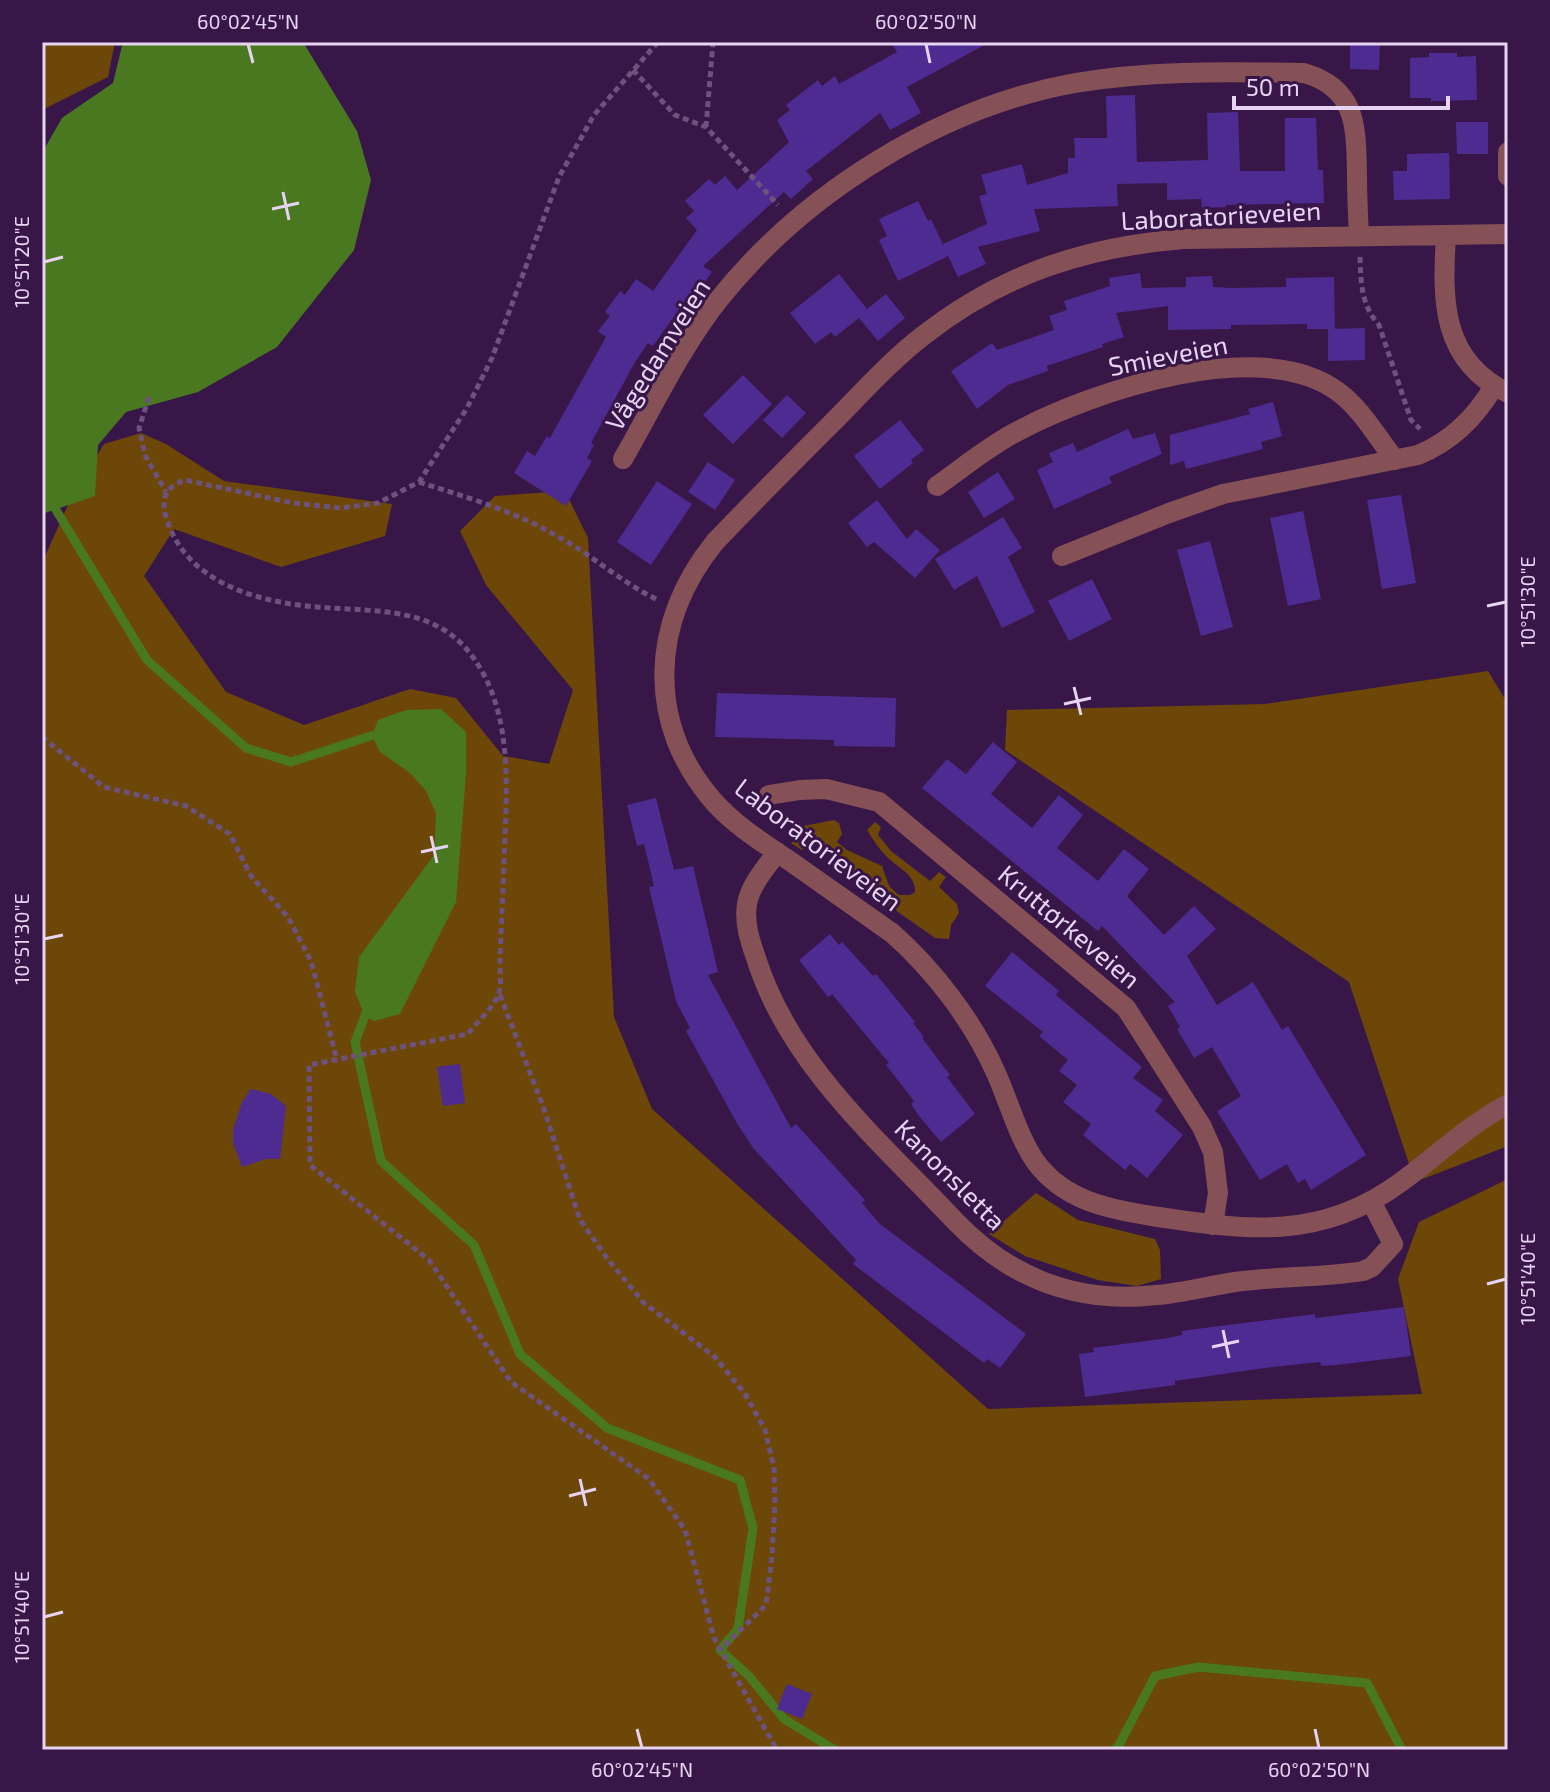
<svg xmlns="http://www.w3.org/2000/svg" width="1550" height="1792" viewBox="0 0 1550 1792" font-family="'Exo 2',sans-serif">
	<rect width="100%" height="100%" fill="#381748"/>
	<path fill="#6c4708" d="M 42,42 L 115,42 L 108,77 L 42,110 Z
		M 141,433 L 166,444 L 224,481 L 392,504 L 385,536 L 281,567 L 174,529 L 144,576 L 226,692 L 304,725 L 410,689 L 456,698 L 503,756 L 549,764 L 573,690 L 486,585 L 460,531 L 495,496 L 565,491 L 588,538 L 614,1017 L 652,1109 L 988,1409 L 1422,1394 L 1398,1279 L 1419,1222 L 1508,1179 L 1508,1750 L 42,1750 L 42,563 L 72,496 L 104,444 Z
		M 1488,671 L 1508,704 L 1508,1146 L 1415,1182 L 1349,982 L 1005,750 L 1007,710 L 1265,704 Z
		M 834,820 L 839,823 L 842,834 L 837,842 L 847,850 L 882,866 L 889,886 L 899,895 L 910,895 L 915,892 C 916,875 898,868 887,857 C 879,849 873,840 867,830 L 875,822 L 881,827 L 878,835 L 891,851 L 930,881 L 939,872 L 946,877 L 939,887 L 957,904 L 959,913 L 951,925 L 949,939 L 935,938 L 831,865 L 836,851 C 824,841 816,842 802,850 L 791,843 L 796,840 L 793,828 Z
		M 1036,1193 L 1078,1220 L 1155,1239 L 1160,1250 L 1161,1279 L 1137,1286 L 1098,1280 L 1025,1256 L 989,1234 Z"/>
	<path fill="#4a7821" d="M 123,42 L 303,42 L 357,131 L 371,180 L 354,250 L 277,347 L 198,392 L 126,412 L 98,445 L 95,496 L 42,514 L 42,153 L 62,118 L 113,83 Z
		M 441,709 L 466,732 L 466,773 L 456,902 L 400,1014 L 374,1021 L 365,1016 L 355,992 L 359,957 L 434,855 L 436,813 L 426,791 L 410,773 L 380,752 L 372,736 L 378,720 L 406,710 Z"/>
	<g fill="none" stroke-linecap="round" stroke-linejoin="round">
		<path stroke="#4a7821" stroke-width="9" d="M 56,510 L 147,660 L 246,748 L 291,762 L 383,732
			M 369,1005 L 355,1042 L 381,1161 L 474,1245 L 520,1354 L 607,1428 L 740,1480 L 753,1528 L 738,1629 L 720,1650 L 749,1676 L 784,1719 L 835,1750
			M 1113,1750 L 1118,1747 L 1155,1676 L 1198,1667 L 1367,1683 L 1402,1750"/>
	</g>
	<path fill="#4d2b91" d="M 891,42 L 990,42 L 907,87 L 921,113 L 890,130 L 880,113 L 806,171 L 813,179 L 791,199 L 784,192 L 703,266 L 712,272 L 694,297 L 690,294 L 653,346 L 648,343 L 635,362 L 591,443 L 594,445 L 587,458 L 592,461 L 566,506 L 514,473 L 527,451 L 535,456 L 547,436 L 550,438 L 606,337 L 598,331 L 610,316 L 605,312 L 620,291 L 625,295 L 636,279 L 653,291 L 697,230 L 686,218 L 694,211 L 685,201 L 709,179 L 715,185 L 725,176 L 737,190 L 789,142 L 777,120 L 790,110 L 786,105 L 818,80 L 822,86 L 835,76 L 839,84 L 897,52 Z
		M 1350,42 L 1380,42 L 1379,70 L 1350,69 Z
		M 1429,53 L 1457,53 L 1457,57 L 1476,56 L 1477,100 L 1431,101 L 1431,98 L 1410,98 L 1410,58 L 1429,57 Z
		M 1135,95 L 1137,162 L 1208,160 L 1207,113 L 1238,112 L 1240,171 L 1285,171 L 1285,118 L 1316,118 L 1318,170 L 1323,170 L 1324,203 L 1226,205 L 1226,207 L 1202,208 L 1201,199 L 1167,200 L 1167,183 L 1117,184 L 1118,206 L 1034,209 L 1040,231 L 978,247 L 986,264 L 958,277 L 948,256 L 898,281 L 879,240 L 887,236 L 879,219 L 918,201 L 928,221 L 931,219 L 944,247 L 943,244 L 987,224 L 979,196 L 987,194 L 981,175 L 1022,164 L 1027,185 L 1068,173 L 1068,158 L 1075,158 L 1074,138 L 1107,138 L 1106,96 Z
		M 1456,122 L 1488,122 L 1488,154 L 1457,154 Z
		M 1449,153 L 1450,199 L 1394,200 L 1393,171 L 1407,171 L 1407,154 Z
		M 1140,273 L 1142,288 L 1186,287 L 1186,277 L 1212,276 L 1213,287 L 1231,288 L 1286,287 L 1286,278 L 1334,277 L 1335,329 L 1307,329 L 1307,324 L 1231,325 L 1231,329 L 1168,330 L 1168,306 L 1116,313 L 1124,337 L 1102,344 L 1103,347 L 1047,366 L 1048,371 L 1008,385 L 977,409 L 951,371 L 992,343 L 997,350 L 1054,330 L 1049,316 L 1067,310 L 1064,301 L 1110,286 L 1109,278 Z
		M 839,274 L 867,309 L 886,294 L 905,318 L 878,341 L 859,318 L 835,337 L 831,332 L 815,344 L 790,313 Z
		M 1365,328 L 1365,360 L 1328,361 L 1328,329 Z
		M 743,375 L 772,404 L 733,444 L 703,415 Z
		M 787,395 L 806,413 L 782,438 L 763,420 Z
		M 1273,402 L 1282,436 L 1261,442 L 1263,449 L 1186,469 L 1184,461 L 1170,465 L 1170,435 L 1250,414 L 1248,409 Z
		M 900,420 L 924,450 L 911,460 L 913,463 L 880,489 L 854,456 Z
		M 1128,429 L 1133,439 L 1155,433 L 1162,454 L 1109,477 L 1112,483 L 1054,509 L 1037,470 L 1053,462 L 1049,453 L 1073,443 L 1077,452 Z
		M 708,462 L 735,480 L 715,510 L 688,492 Z
		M 998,472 L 1015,499 L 984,518 L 968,492 Z
		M 657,481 L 692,504 L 651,565 L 617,542 Z
		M 1401,495 L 1416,583 L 1382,589 L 1367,500 Z
		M 877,500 L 907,539 L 916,529 L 940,550 L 915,578 L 874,542 L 867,547 L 848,523 Z
		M 1303,511 L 1321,599 L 1288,606 L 1270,518 Z
		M 1003,517 L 1022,548 L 1008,557 L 1035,612 L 1002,628 L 977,576 L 954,590 L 935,559 Z
		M 1210,541 L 1233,627 L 1201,636 L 1177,550 Z
		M 1092,579 L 1112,619 L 1069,641 L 1048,601 Z
		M 717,693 L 896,698 L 895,747 L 834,746 L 834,740 L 715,737 Z
		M 993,742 L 1017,762 L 991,794 L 1032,828 L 1059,795 L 1083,815 L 1057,848 L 1098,881 L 1124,849 L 1149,869 L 1127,896 L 1164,935 L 1194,906 L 1216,929 L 1187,956 L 1217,1005 L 1253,982 L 1282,1030 L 1288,1026 L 1366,1155 L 1311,1190 L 1305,1179 L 1298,1183 L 1287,1164 L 1260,1180 L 1217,1111 L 1241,1096 L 1212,1047 L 1194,1058 L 1177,1029 L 1180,1027 L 1168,1006 L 1175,1002 L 1102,926 L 1098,931 L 922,788 L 947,759 L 966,774 Z
		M 656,798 L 674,870 L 693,866 L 718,972 L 708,975 L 791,1128 L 796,1124 L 865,1200 L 862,1203 L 880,1224 L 1026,1334 L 1000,1368 L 987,1359 L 984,1363 L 853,1264 L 856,1260 L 754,1149 L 738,1125 L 686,1031 L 690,1028 L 676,1001 L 649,887 L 654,886 L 644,844 L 637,846 L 627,805 Z
		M 830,934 L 839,945 L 842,942 L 873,976 L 876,974 L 915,1022 L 913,1023 L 924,1037 L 922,1038 L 950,1075 L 947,1077 L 975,1114 L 941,1142 L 919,1116 L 911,1104 L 914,1101 L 886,1065 L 889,1063 L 832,994 L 828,997 L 799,960 Z
		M 1012,952 L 1059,991 L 1056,995 L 1142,1067 L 1133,1078 L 1163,1100 L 1155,1111 L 1183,1135 L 1147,1178 L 1130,1164 L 1125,1170 L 1083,1135 L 1091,1124 L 1063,1102 L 1077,1085 L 1059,1071 L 1068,1060 L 1039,1036 L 1043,1032 L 985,986 Z
		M 460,1064 L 465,1103 L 443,1106 L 437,1067 Z
		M 251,1089 L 271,1094 L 286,1106 L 280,1159 L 266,1159 L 242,1167 L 233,1143 L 233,1130 L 242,1102 Z
		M 1404,1307 L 1411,1356 L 1336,1365 L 1321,1366 L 1320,1362 L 1264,1368 L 1175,1381 L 1175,1385 L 1085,1397 L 1079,1354 L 1094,1352 L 1093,1348 L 1168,1338 L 1182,1335 L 1182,1331 L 1212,1327 L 1315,1314 L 1315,1318 Z
		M 787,1684 L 812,1694 L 802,1719 L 777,1709 Z"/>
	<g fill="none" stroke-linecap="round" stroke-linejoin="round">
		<path stroke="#6e517c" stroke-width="5" stroke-dasharray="6 4" stroke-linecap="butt" d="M 658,42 L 594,115 L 559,177 L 492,358 L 467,408 L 419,482 L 378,503 L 341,508 L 293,503 L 185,480 C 167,486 160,498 166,517 C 185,582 256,602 317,607 C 370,612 431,605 469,652 C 516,711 506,793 504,863 C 503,895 501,928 500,960 C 500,970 502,987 498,996 C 491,1010 477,1022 468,1034 L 309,1065 L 310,1165 L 429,1260 L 511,1382 L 649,1479 L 685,1530 L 714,1638 L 777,1750
			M 633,70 L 675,115 L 706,127 L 778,205
			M 706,127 L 713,42
			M 1360,257 C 1361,283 1361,305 1379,325 L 1411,420 L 1420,429
			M 149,397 L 139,428 L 145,455 L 166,492
			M 419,482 C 466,497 514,511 557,536 C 592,555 621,582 656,599
			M 42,737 L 104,787 L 186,806 L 230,834 L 251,876 L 288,917 L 311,961 L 337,1060
			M 500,995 L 544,1109 L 580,1220 L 607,1258 L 643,1302 L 715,1357 L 745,1394 L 765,1430 L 774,1467 L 775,1503 L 772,1556 L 766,1605 L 720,1650"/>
		<path stroke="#865156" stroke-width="20" d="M 1508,152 L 1508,176
			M 1508,234 L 1183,239 C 1085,247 1002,274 924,335 C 890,361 861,394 831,424 C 792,463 753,502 715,542 C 650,622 645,724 715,803 C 736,826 762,842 787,859 C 822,884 857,908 892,933 C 934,970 973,1021 996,1073 C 1009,1102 1017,1134 1035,1161 C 1063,1200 1107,1209 1152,1216 C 1244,1230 1320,1242 1401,1182 C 1437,1156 1468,1125 1508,1104
			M 1446,236 C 1442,300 1441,361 1508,393
			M 623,459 C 654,405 681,347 720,298 C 805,192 941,107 1075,83 C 1151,70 1228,72 1304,73 C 1357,88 1356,127 1357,174 C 1357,195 1358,216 1359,236
			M 937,486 C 964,467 989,446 1018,431 C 1093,391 1260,335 1337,391 C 1361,408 1377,437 1395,460
			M 1062,556 L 1169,513 L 1223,494 L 1418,455 C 1452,441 1476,417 1494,386
			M 769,795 L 800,790 L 826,789 L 879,802 L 1126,1008 L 1202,1127 L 1213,1152 L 1218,1193 L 1213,1225
			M 777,852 C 766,868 750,885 747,904 C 744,923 750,941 756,958 C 790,1066 880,1141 956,1222 C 1010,1278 1077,1304 1156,1295 C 1182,1293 1208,1286 1235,1282 C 1277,1276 1321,1278 1363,1271 L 1372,1267 L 1393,1244 L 1371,1201"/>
	</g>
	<path fill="none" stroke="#e7d4f2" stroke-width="3" d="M 248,44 L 253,63M 926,44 L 930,63M 283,192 L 289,220M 272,209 L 299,203M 44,262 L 63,257M 1487,606 L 1506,602M 1074,687 L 1081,715M 1064,704 L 1091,698M 431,836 L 437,863M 421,852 L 448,846M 44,939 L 63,935M 1487,1284 L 1506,1279M 1223,1330 L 1229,1358M 1212,1347 L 1239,1341M 580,1479 L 586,1506M 569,1496 L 596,1489M 44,1617 L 63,1612M 637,1729 L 642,1748M 1315,1729 L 1319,1748"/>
	<g text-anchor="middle" stroke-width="6" stroke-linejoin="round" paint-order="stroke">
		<g font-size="26" fill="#e7d4f2" stroke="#381748">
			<text transform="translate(1221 216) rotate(-3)" y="9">Laboratorieveien</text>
			<text transform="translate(658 355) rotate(-58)" y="9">Vågedamveien</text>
			<text transform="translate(1168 356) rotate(-11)" y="9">Smieveien</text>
			<text transform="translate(818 845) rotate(37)" y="9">Laboratorieveien</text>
			<text transform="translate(1069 927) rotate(40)" y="9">Kruttørkeveien</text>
			<text transform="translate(950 1175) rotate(45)" y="9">Kanonsletta</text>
		</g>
	</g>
	<rect width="1550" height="1792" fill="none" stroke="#381748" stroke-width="88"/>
	<path d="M1234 96v12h214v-12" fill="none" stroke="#e7d4f2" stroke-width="4"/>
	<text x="1246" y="96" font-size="24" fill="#e7d4f2" stroke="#381748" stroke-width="6" paint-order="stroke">50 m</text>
	<rect x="44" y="44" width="1462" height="1704" fill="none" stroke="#e7d4f2" stroke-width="3"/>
	<g font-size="20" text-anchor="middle" fill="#e7d4f2">
		<text x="248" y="29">60°02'45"N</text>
		<text x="926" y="29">60°02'50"N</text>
		<text transform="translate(22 262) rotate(-90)" y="7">10°51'20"E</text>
		<text transform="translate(1528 602) rotate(-90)" y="7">10°51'30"E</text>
		<text transform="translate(22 939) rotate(-90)" y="7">10°51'30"E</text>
		<text transform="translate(1528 1279) rotate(-90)" y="7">10°51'40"E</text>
		<text transform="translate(22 1617) rotate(-90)" y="7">10°51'40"E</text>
		<text x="642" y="1777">60°02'45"N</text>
		<text x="1319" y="1777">60°02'50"N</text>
	</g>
</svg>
